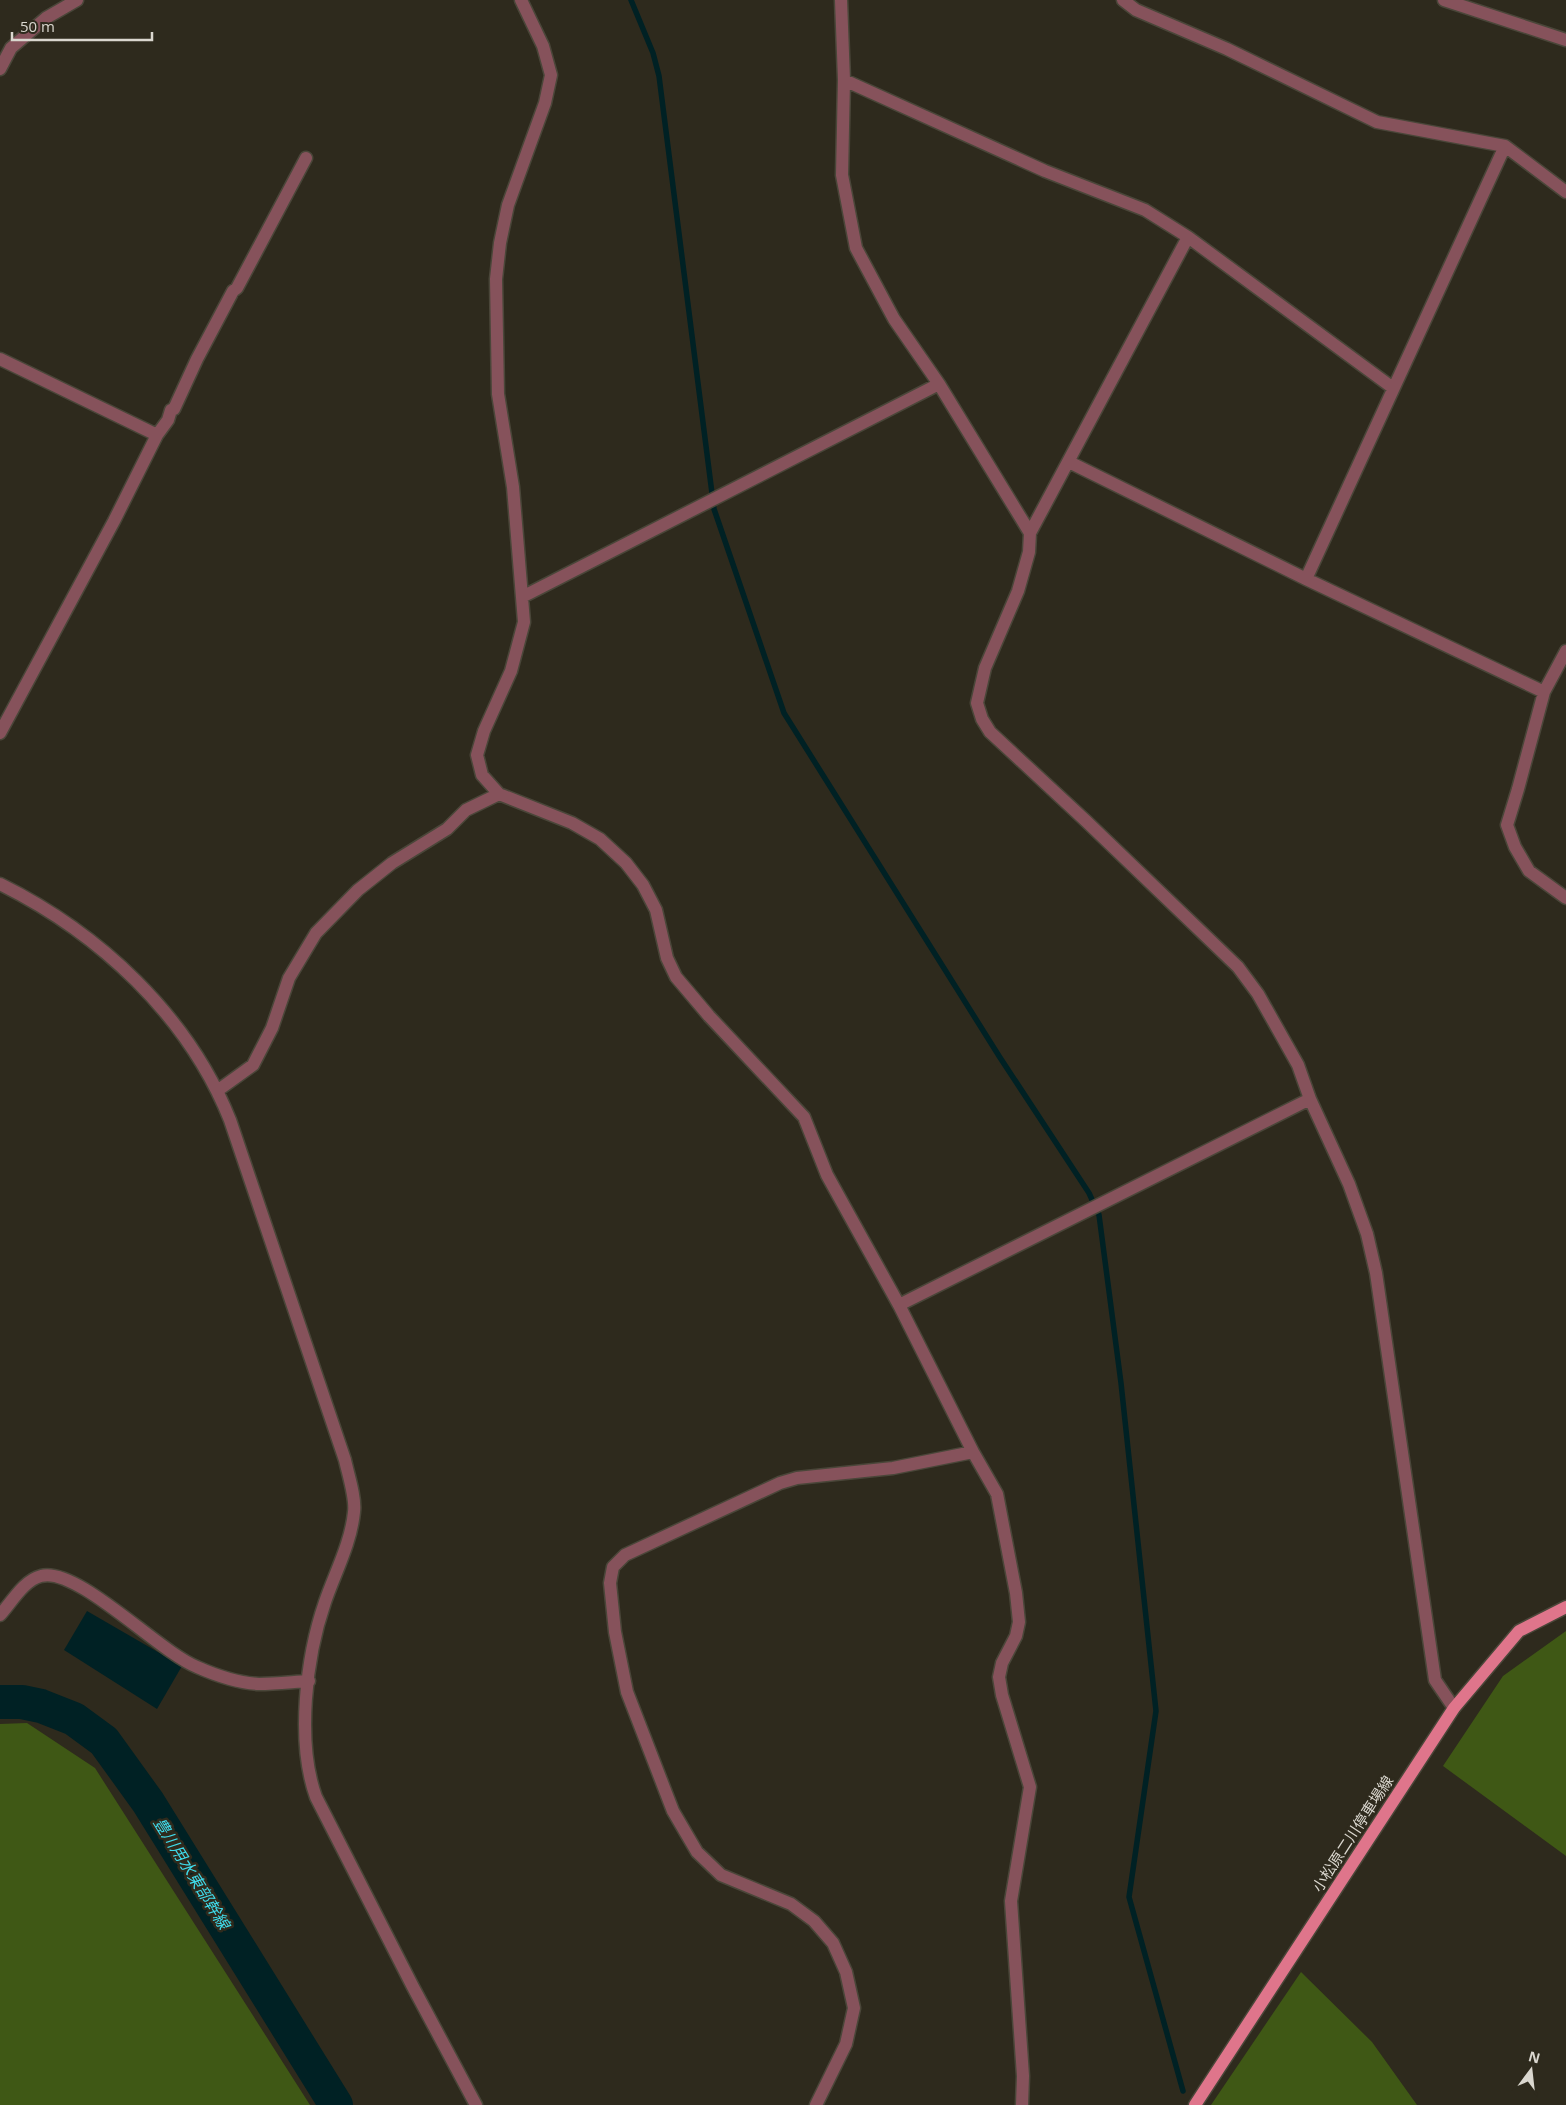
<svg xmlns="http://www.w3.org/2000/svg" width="1566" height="2105" viewBox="0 0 1566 2105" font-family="'Open Sans','Noto Sans JP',sans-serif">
	<rect width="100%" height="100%" fill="#2e2a1d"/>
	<path fill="#3f5815" d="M 1566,1631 L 1566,1856 L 1443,1766 L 1503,1676 Z
		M 27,1723 L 95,1768 L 310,2105 L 0,2105 L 0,1724 Z
		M 1301,1972 L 1372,2042 L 1417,2105 L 1211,2105 Z"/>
	<path fill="#002124" d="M 87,1611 L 182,1666 L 157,1709 L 64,1650 Z"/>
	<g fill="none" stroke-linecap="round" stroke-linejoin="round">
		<path stroke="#002124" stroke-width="5.5" d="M 631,0 L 653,53 L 659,76 L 714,509 L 784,713 L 999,1056 L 1089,1193 L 1099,1215 L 1121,1383 L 1156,1711 L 1129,1897 L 1183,2091"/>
		<path stroke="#002124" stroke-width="34" d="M 0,1702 L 22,1702 L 41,1706 L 74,1719 L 104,1741 L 148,1802 L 336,2105"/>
		<defs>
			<path id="minor" d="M 521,0 L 543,46 L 551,75 L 545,103 L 508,205 L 500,243 L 496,279 L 498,394 L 513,487 L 524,622 L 511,671 L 484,731 L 477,755 L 482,775 L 499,794 L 572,823 L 600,839 L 626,863 L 643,885 L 656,910 L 667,958 L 676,977 L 709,1016 L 804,1117 L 827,1175 L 899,1305 L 973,1452 L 997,1494 L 1016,1593 L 1019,1622 L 1016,1636 L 1002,1663 L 999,1677 L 1002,1695 L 1030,1787 L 1011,1901 L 1023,2076 L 1022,2105
				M 841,0 L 844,80 L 842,175 L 856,248 L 894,319 L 939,384 L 1030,533
				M 1123,0 L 1136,10 L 1227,49 L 1377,122 L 1505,146 L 1566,192
				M 1444,0 L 1566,40
				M 0,69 L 11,48 L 46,18 L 77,0
				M 844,80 L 1045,171 L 1145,210 L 1188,237 L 1393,388
				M 1188,237 L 1030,533 L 1029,552 L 1018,591 L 985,668 L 977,703 L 982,719 L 990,732 L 1086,821 L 1238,967 L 1258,994 L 1298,1065 L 1310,1099 L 1349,1184 L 1367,1234 L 1376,1273 L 1435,1680 L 1454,1708
				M 0,359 L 157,435
				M 1069,462 L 1306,579 L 1544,692
				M 1306,579 L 1505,146
				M 522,597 L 939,384
				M 1566,651 L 1544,692 L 1518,789 L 1507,825 L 1515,847 L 1529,871 L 1566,898
				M 0,733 L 114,521 L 157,435 L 168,420 L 171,410 L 174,409 L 197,359 L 233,291 L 237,288 L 306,158
				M 0,884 C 99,933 188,1015 230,1120 L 345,1460 C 348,1474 356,1498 354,1512 C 351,1543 335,1573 325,1602 C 306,1657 296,1742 316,1797 L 413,1987 L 476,2105
				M 217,1091 L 253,1065 L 272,1028 L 289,978 L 316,933 L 358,890 L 392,863 L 447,829 L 466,810 L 499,794
				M 899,1305 L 1310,1099
				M 0,1615 C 11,1603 24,1580 41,1576 C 77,1566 159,1652 197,1667 C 215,1675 239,1683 259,1684 C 276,1684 292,1682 309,1681
				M 816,2105 L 846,2044 L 854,2008 L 846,1972 L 833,1943 L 814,1921 L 791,1904 L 721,1875 L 697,1852 L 673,1811 L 627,1692 L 615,1632 L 610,1583 L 613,1567 L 625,1555 L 780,1483 L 797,1478 L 893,1468 L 973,1452"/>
			<path id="major" d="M 1195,2105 L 1454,1708 L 1519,1631 L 1566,1607"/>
		</defs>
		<use href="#minor" stroke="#4a4639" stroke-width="15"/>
		<use href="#major" stroke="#4a4639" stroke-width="15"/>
		<use href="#minor" stroke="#86525b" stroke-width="12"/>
		<use href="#major" stroke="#df758b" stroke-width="12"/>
	</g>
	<g text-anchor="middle" stroke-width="5" stroke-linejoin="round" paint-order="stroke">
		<g font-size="15" fill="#dad7cf" stroke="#2e2a1d">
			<text transform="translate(1353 1834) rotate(-57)" y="5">小松原二川停車場線</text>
		</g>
		<g font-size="16" font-style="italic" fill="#3fdcec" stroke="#2e2a1d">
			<text transform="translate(192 1873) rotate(58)" y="6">豊川用水東部幹線</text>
		</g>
	</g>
	<g transform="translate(1531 2070) rotate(15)" stroke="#2e2a1d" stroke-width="4" paint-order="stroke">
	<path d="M0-4L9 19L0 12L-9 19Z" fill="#dad7cf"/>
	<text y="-8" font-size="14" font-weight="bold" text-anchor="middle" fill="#dad7cf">N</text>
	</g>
	<path d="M12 32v8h140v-8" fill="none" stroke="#dad7cf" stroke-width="2.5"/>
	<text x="20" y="32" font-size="15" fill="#dad7cf" stroke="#2e2a1d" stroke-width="4" paint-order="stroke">50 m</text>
</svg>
